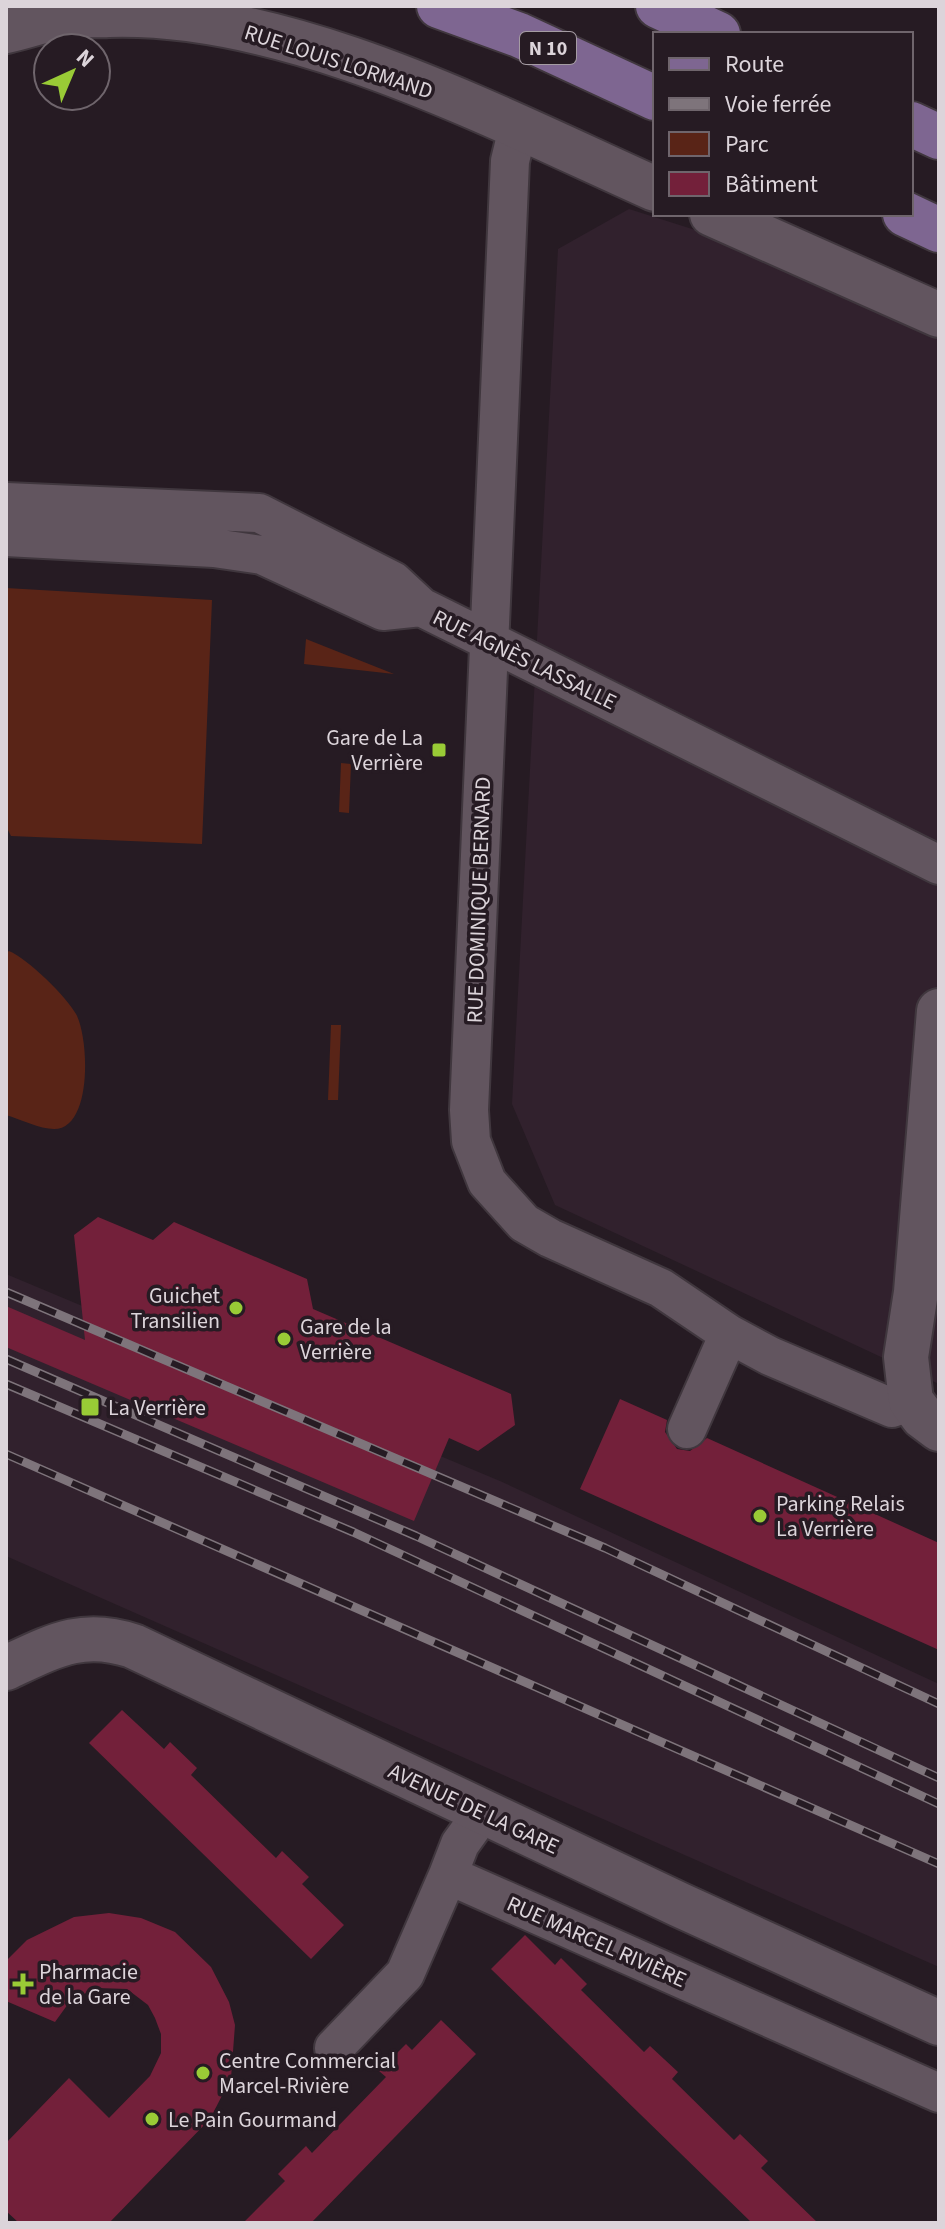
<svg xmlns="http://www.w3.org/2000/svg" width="945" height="2229" viewBox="0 0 945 2229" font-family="'Source Sans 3',sans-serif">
	<rect width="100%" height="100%" fill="#261b23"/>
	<path fill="#31212d" d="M 629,209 L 939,307 L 939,1384 L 555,1205 L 512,1104 L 558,249 Z
		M 6,1274 L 500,1481 L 939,1684 L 939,1967 L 6,1556 Z"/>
	<path fill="#592417" d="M 6,588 L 212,600 L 202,844 L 11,836 L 6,826 Z
		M 306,639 L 394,674 L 304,664 Z
		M 341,763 L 351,764 L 349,813 L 339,812 Z
		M 9,951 C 28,959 66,996 76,1014 C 89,1037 93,1129 54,1129 C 40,1129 20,1119 6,1115 L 6,953 Z
		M 331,1025 L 341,1025 L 338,1100 L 328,1100 Z"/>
	<path fill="#73203a" d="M 98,1217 L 153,1240 L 174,1222 L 307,1279 L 313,1309 L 511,1394 L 515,1425 L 478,1451 L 449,1438 L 414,1521 L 6,1347 L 6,1306 L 85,1340 L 74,1235 Z
		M 620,1399 L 667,1420 L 665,1432 L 677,1449 L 690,1451 L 707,1438 L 939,1543 L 939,1650 L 580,1489 Z
		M 122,1710 L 164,1749 L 170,1742 L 197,1768 L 191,1775 L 276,1858 L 282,1851 L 309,1877 L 302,1884 L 344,1925 L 311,1959 L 89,1743 Z
		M 109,1913 L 141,1918 L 175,1932 L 211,1967 L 229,2002 L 235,2025 L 231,2078 L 210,2119 L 109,2223 L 19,2223 L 6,2211 L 6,2143 L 69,2078 L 109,2118 L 150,2076 L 161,2053 L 161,2034 L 155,2018 L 148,2005 L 127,1989 L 98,1988 L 84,1994 L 68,2004 L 55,2022 L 6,2001 L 6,1961 L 27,1940 L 74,1917 Z
		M 525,1935 L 555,1965 L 561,1958 L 587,1984 L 581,1990 L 644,2052 L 650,2046 L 678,2072 L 672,2079 L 734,2140 L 740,2134 L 768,2161 L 761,2168 L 818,2223 L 752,2223 L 491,1969 Z
		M 441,2020 L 476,2054 L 311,2223 L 243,2223 L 285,2181 L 278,2174 L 306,2146 L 312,2153 L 386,2077 L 379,2071 L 406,2044 L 412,2050 Z"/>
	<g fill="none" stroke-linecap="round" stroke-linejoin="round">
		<defs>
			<path id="minor" d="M 518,128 L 510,161 L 469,1110 L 471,1141 L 487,1182 L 524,1223 L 550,1238 L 661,1288 L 729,1334 L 770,1356 L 892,1408 L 911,1401
				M 6,502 L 259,513 L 393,581 L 421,607 L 939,865
				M 6,537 L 214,548 L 262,555 L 383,611 L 421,607
				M 687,1429 L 729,1334
				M 448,1875 L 460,1844 L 483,1812
				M 334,2048 L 405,1974 L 448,1875 L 939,2093"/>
			<path id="tertiary" d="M 6,31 C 24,27 41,21 59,17 C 75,14 92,16 108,15 C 289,9 492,116 655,189
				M 712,214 L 939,315
				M 939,1011 L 916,1292 L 906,1357 L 911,1401 L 923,1417 L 939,1429
				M 6,1668 C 53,1646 82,1629 133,1646 L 680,1905 L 939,2023"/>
			<path id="primary" d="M 439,6 L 519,35 L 655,98
				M 658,6 L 718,34
				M 911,124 L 939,137
				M 905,214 L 939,230"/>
		</defs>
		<use href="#minor" stroke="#40373e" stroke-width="42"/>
		<use href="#tertiary" stroke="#40373e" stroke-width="48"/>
		<use href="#primary" stroke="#40373e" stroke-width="48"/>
		<use href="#minor" stroke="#62555f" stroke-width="38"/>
		<use href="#tertiary" stroke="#62555f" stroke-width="44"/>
		<use href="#primary" stroke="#7e6691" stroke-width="44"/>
		<defs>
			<path id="rail" d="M 6,1292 L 605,1548 L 939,1704
				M 6,1359 L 416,1536 L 939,1778
				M 6,1384 L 353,1532 L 939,1804
				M 6,1454 L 939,1864"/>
		</defs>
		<use href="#rail" stroke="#7e747b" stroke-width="9"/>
		<use href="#rail" stroke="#261b23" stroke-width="6" stroke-dasharray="18" stroke-linecap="butt"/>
	</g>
	<g fill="#99cb36" stroke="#261b23" stroke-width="3">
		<rect x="431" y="742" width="16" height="16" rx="4"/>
		<circle cx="236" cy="1308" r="8"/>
		<circle cx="284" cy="1339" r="8"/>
		<rect x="80" y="1397" width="20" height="20" rx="4"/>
		<circle cx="760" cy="1516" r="8"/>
		<path d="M19 1972h8v8h8v8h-8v8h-8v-8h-8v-8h8z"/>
		<circle cx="203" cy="2073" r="8"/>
		<circle cx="152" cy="2119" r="8"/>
	</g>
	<g text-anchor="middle" stroke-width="7" stroke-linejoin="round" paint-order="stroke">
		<rect fill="#261b23" stroke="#a59ca3" stroke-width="2" x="520" y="32" width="56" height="32" rx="6"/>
		<g font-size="20" font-weight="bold" fill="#dcd4da">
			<text x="548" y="55">N 10</text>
		</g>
		<g font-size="22" fill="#dcd4da" stroke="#261b23">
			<text transform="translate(339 61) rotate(18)" y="8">RUE LOUIS LORMAND</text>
			<text transform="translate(525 659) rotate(26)" y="8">RUE AGNÈS LASSALLE</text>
			<text transform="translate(478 900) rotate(-88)" y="8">RUE DOMINIQUE BERNARD</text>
			<text transform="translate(474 1808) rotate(25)" y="8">AVENUE DE LA GARE</text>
			<text transform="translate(597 1941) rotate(24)" y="8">RUE MARCEL RIVIÈRE</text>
		</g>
		<g font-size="22" fill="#dcd4da" stroke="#261b23" text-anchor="start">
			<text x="423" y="745" text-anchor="end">Gare de La<tspan x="423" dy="25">Verrière</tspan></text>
			<text x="220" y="1303" text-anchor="end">Guichet<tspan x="220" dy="25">Transilien</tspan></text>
			<text x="300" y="1334">Gare de la<tspan x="300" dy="25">Verrière</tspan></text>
			<text x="108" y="1415">La Verrière</text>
			<text x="776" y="1511">Parking Relais<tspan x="776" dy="25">La Verrière</tspan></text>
			<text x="39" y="1979">Pharmacie<tspan x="39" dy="25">de la Gare</tspan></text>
			<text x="219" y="2068">Centre Commercial<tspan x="219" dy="25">Marcel-Rivière</tspan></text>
			<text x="168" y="2127">Le Pain Gourmand</text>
		</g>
	</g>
	<rect width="945" height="2229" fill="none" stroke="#dcd4da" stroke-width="16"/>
	<rect x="653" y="32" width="260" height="184" fill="#261b23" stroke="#6f656c" stroke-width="2"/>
	<rect x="669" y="58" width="40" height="12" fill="#7e6691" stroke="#6f656c" stroke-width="2"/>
	<text x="725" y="72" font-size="24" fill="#dcd4da">Route</text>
	<rect x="669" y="98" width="40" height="12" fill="#7e747b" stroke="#6f656c" stroke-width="2"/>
	<text x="725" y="112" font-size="24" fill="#dcd4da">Voie ferrée</text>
	<rect x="669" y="132" width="40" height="24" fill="#592417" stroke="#6f656c" stroke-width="2"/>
	<text x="725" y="152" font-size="24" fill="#dcd4da">Parc</text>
	<rect x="669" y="172" width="40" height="24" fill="#73203a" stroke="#6f656c" stroke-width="2"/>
	<text x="725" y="192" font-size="24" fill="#dcd4da">Bâtiment</text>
	<g transform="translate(72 72) rotate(44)"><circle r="38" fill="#261b23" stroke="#6f656c" stroke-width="2"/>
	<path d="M0-6L14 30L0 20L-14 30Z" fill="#99cb36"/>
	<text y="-12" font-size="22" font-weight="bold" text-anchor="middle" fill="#dcd4da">N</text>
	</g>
</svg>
